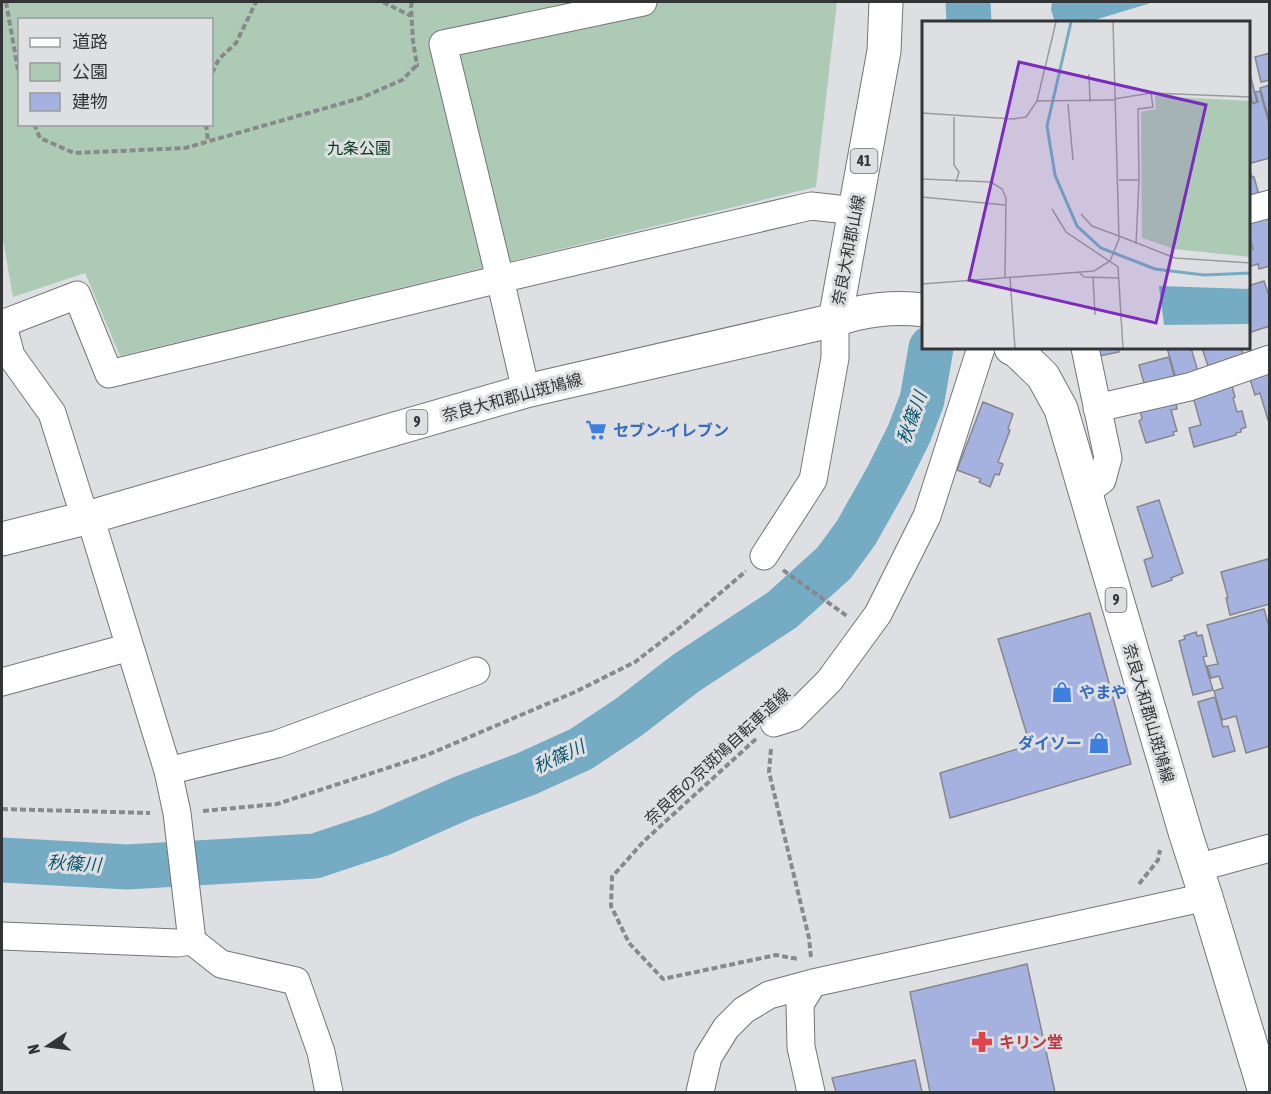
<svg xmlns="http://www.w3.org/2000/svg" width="1271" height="1094" viewBox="0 0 1271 1094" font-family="'Asap Condensed','Noto Sans JP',sans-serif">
	<rect width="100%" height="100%" fill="#dedfe3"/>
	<path fill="#adcbb4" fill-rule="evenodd" d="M 2,2 L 837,2 L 816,187 L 120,356 L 85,273 L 13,297 L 2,234 ZM 20,20 L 212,20 L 212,124 L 20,124 Z"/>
	<path fill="#75acc4" d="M 1052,2 L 1154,2 L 1088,22 L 1055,22 L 1051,10 Z"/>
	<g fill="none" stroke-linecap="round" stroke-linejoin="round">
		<path stroke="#75acc4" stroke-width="45" d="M 968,2 L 969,22
			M 2,860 L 127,867 L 315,856 L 381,834 L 462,798 L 526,774 L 581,749 L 629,717 L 686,673 L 782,610 L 834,563 L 856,533 L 887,478 L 909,434 L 922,400 L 931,348"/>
	</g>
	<path fill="#a5b2e0" stroke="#86878b" stroke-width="1.5" d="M 1270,53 L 1270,80 L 1261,82 L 1255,57 Z
		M 1250,74 L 1257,102 L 1252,103 L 1251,96 L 1248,97 L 1248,75 Z
		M 1270,85 L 1270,124 L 1260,88 Z
		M 1260,91 L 1270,127 L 1270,158 L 1251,163 L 1248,154 L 1248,105 L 1258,102 L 1255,92 Z
		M 1248,166 L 1252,177 L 1254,177 L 1259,195 L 1248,197 Z
		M 1270,217 L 1270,266 L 1259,269 L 1258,264 L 1248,267 L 1248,251 L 1253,249 L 1248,233 L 1248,223 Z
		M 1264,281 L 1270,299 L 1270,326 L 1251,332 L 1248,324 L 1248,286 Z
		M 1097,348 L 1118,348 L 1119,352 L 1099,356 Z
		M 1167,348 L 1191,348 L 1199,375 L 1177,382 Z
		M 1202,348 L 1241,348 L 1245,359 L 1209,369 Z
		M 1169,357 L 1175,379 L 1145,387 L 1139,365 Z
		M 1270,370 L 1270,420 L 1268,420 L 1260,393 L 1255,395 L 1249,376 Z
		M 1231,382 L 1235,397 L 1233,398 L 1237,412 L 1242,411 L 1246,427 L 1241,429 L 1241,432 L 1236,433 L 1236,435 L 1194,447 L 1189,428 L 1201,425 L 1192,393 Z
		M 1175,398 L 1177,409 L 1171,410 L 1177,431 L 1173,432 L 1174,435 L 1146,443 L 1139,421 L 1142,419 L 1140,409 Z
		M 983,402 L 1013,414 L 1008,429 L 1010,430 L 998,462 L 1003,464 L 999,475 L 995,474 L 990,487 L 979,482 L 981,479 L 957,470 Z
		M 1159,500 L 1183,573 L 1171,578 L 1172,580 L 1152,587 L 1144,560 L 1153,557 L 1137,507 Z
		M 1268,559 L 1270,566 L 1270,604 L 1230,615 L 1226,598 L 1228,598 L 1221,572 Z
		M 1264,609 L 1270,630 L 1270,746 L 1246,753 L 1236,716 L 1222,720 L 1214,691 L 1223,688 L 1219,676 L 1211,678 L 1207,666 L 1218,664 L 1207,625 Z
		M 1090,613 L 1131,764 L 950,818 L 940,773 L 1030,745 L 998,639 Z
		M 1196,632 L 1197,636 L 1202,635 L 1207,656 L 1203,657 L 1213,690 L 1193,695 L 1179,641 L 1185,639 L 1184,636 Z
		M 1215,697 L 1223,727 L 1228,726 L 1235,751 L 1213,757 L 1198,702 Z
		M 1027,964 L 1055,1092 L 930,1092 L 910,992 Z
		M 915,1060 L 922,1092 L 836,1092 L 832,1078 Z"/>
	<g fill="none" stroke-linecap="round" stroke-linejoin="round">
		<defs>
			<path id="minor" d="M 643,2 L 443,44 L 500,279 L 811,206 L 856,211
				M 1248,210 L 1270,204
				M 2,322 L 11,356 L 52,413 L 85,518
				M 2,324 L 77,295 L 109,374 L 500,279 L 526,391
				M 1097,408 L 1189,387 L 1270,359
				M 1084,493 L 1102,480 L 1108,458 L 1085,348
				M 90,517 L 168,771 L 177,813 L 192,941 L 221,964 L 296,981 L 321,1052 L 329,1092
				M 764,556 L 813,480 L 835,358 L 835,320
				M 2,682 L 130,647
				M 774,723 L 793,717 L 829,681 L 878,614 L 927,516 L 981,348
				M 168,771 L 277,744 L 476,671
				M 1197,868 L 1270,848
				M 2,936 L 177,943 L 192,941
				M 700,1092 L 708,1057 L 726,1028 L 744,1010 L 769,995 L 813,983 L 1206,897
				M 811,1092 L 801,1047 L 800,1004 L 813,983"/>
			<path id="major" d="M 835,320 L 884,51 L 886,2
				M 1011,348 L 1017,351 L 1043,376 L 1061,409 L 1186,835 L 1206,897 L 1265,1092
				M 2,539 L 90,517 L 526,391 L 835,320 C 861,310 896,306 923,310"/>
		</defs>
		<use href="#minor" stroke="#747578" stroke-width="29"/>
		<use href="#major" stroke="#747578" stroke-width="35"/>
		<path stroke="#88898c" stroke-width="4" stroke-dasharray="6 3" stroke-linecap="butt" d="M 6,2 L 20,81
			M 383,2 L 411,16
			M 412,2 L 411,7 L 413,41 L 417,65 L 419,65
			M 212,73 L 219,59 L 236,43 L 256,2
			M 34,124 L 40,138 L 74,153 L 185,148 L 361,98 L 402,80 L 417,65
			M 206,124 L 208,141
			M 783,570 L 847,616
			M 756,739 L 644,841 L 612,877 L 611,906 L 629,943 L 663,979 L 776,955 L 798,959
			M 771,749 L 769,772 L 809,938 L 811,958
			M 2,809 L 150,813
			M 203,811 L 277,804 L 427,755 L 575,692 L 635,662 L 683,625 L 746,571
			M 1139,884 L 1158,860 L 1160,850"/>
		<use href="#minor" stroke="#fff" stroke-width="27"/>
		<use href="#major" stroke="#fff" stroke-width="33"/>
	</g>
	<defs>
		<symbol id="supermarket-bare" viewBox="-9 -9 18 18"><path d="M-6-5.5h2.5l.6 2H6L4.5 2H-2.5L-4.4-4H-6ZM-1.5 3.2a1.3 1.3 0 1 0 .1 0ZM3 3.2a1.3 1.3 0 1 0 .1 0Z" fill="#3f7fe0" stroke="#dedfe3" stroke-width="2.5" paint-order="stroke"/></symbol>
		<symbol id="shop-bare" viewBox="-9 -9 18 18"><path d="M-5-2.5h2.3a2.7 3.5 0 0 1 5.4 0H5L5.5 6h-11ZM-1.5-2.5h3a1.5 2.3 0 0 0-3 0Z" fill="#3f7fe0" stroke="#dedfe3" stroke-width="2.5" paint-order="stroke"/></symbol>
		<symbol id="pharmacy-bare" viewBox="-9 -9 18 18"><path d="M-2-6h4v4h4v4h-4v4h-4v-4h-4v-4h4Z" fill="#e0444e" stroke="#dedfe3" stroke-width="2.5" paint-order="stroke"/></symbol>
	</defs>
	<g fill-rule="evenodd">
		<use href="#supermarket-bare" x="581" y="415" width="30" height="30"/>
		<use href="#shop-bare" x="1047" y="677" width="30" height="30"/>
		<use href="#shop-bare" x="1084" y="728" width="30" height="30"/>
		<use href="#pharmacy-bare" x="967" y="1027" width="30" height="30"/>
	</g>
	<g text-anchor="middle" stroke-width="6" stroke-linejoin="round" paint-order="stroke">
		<g fill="#dedfe3" stroke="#666769" stroke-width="1.5">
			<rect x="850.5" y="149" width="27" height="24" rx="4.5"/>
			<rect x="406.5" y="410" width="21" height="24" rx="4.5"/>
			<rect x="1105.5" y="588" width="21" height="24" rx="4.5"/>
		</g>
		<g font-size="15" font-weight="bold" fill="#333435">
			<text x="864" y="166">41</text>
			<text x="417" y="427">9</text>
			<text x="1116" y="605">9</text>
		</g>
		<g font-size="16" fill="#003819" stroke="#dedfe3">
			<text x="359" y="154">九条公園</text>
		</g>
		<g font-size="16" fill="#333435" stroke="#dedfe3">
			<text transform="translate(848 250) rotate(-79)" y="6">奈良大和郡山線</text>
			<text transform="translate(512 397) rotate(-15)" y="6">奈良大和郡山斑鳩線</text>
			<text transform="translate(1149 713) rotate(74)" y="6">奈良大和郡山斑鳩線</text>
			<text transform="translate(717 756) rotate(-43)" y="6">奈良西の京斑鳩自転車道線</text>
		</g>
		<g font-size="16" font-weight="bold" fill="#366cbe" stroke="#dedfe3" text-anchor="start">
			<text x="613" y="436">セブン-イレブン</text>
			<text x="1079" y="698">やまや</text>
			<text x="1082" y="749" text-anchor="end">ダイソー</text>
		</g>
		<g font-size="16" font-weight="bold" fill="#be3a42" stroke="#dedfe3" text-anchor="start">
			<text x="999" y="1048">キリン堂</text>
		</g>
		<g font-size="18" font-style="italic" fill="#0b566f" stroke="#dedfe3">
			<text transform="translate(912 418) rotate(-70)" y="6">秋篠川</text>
			<text transform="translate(559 757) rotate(-25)" y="6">秋篠川</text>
			<text transform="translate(74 864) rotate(3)" y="6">秋篠川</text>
		</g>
	</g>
	<g transform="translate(922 21)">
		<rect width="328" height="328" fill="#dedfe3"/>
		<path d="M 233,75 L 328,80 L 328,236 L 252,228 L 220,217 L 219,91 L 234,88 Z" fill="#adcbb4"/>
		<path d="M 237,265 L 328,268 L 328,303 L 242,304 Z" fill="#75acc4"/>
		<path fill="none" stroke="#75acc4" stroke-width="3" d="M 149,1 L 125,105 L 133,154 L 155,205 L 179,227 L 233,248 L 282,254 L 329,252"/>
		<path fill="none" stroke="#9a9b9d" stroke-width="1.5" d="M 167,53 L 168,81M 192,78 L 229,72 L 329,76M 115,80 L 134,1M 146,83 L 151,139M 0,92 L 91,98 L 104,96 L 115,80 L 192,79M 32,96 L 32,144 L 37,151 L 34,161M 0,158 L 69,161 L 80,168 L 84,177 L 83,256M 197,159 L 217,159 L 216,88 L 231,86 L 229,72M 0,176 L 83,184M 130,188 L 144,211 L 196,246 L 201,328M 159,193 L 170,205 L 197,215M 197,215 L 253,237 L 329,242M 214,223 L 217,159M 157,251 L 162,256 L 197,257M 88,256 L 93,328M 171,256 L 173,294M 0,263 L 172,250 L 188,240 L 197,218 L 191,1"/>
		<path fill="#7b2cbf" fill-opacity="0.15" stroke="#7b2cbf" stroke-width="3" d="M 97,41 L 284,84 L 234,302 L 47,259 Z"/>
		<rect width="328" height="328" fill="none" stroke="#333435" stroke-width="3"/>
	</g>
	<rect width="1271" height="1094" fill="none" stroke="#333435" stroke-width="6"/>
	<rect x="18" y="18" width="195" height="108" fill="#dedfe3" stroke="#9a9b9d" stroke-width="1.5"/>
	<rect x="30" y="38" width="30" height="9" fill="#ffffff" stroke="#9a9b9d" stroke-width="1.5"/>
	<text x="72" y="48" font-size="18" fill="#333435">道路</text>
	<rect x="30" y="63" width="30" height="18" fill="#adcbb4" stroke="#9a9b9d" stroke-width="1.5"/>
	<text x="72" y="78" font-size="18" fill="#333435">公園</text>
	<rect x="30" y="93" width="30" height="18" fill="#a5b2e0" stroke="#9a9b9d" stroke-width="1.5"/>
	<text x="72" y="108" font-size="18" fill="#333435">建物</text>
	<g transform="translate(48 1046) rotate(257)" stroke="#dedfe3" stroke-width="4.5" paint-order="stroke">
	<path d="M0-4.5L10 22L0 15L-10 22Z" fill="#333435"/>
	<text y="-9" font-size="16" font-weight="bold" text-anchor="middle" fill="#333435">N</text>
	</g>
</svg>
